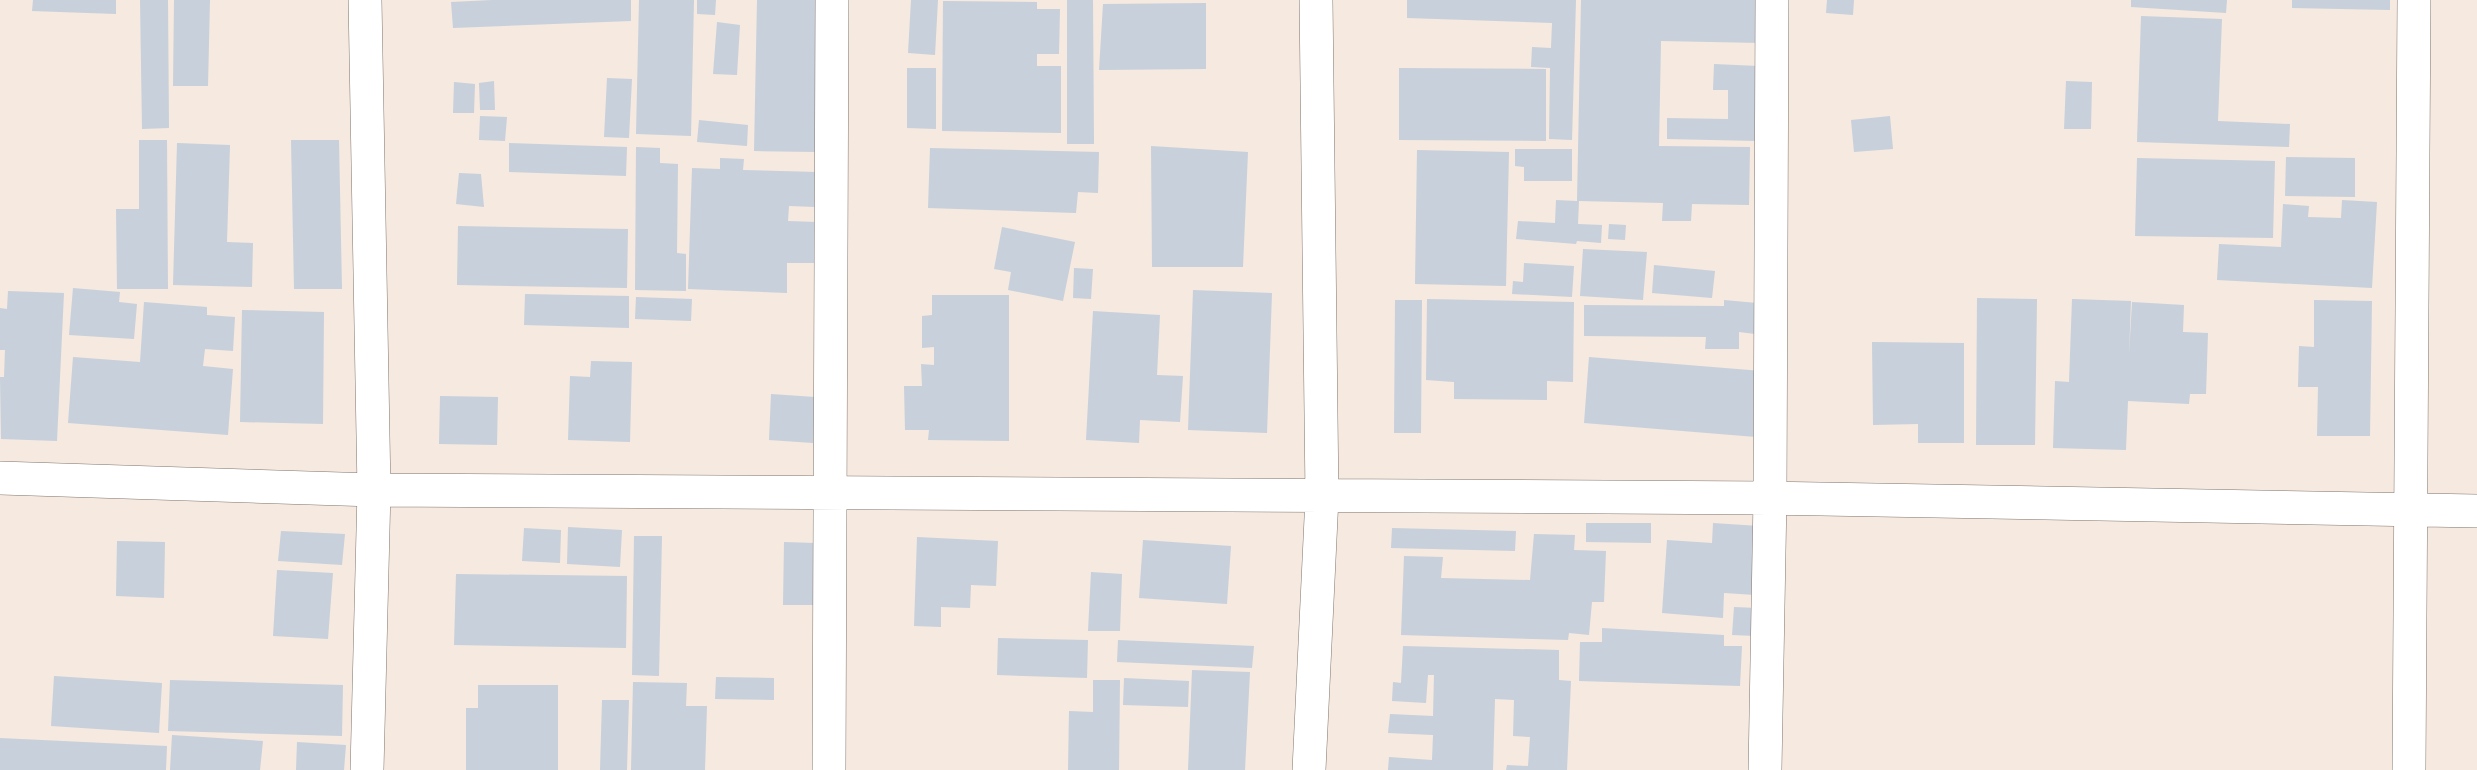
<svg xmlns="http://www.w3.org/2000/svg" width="2477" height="770" viewBox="0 0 2477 770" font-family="Literata,serif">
	<rect width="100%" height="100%" fill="#f5e9e0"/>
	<path fill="#c7d0db" d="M 33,0 L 116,0 L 116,14 L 32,11 Z
		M 140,0 L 168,0 L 169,128 L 142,129 Z
		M 174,0 L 210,0 L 208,86 L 173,86 Z
		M 492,0 L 631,0 L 631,21 L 453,28 L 451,2 Z
		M 639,0 L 694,0 L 691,136 L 636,134 Z
		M 697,0 L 716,0 L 715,15 L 697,14 Z
		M 757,0 L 820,0 L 816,152 L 754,151 Z
		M 911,0 L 938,0 L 935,55 L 908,53 Z
		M 1067,0 L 1093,0 L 1094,144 L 1067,144 Z
		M 1407,0 L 1576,0 L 1572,140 L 1549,139 L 1550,68 L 1531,67 L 1532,47 L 1551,48 L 1552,23 L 1407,18 Z
		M 1581,0 L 1762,0 L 1761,43 L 1661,41 L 1659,146 L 1750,147 L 1749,205 L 1692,204 L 1691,221 L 1662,221 L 1663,203 L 1579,201 L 1578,224 L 1602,225 L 1601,243 L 1577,241 L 1576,244 L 1516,239 L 1518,221 L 1555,223 L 1556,200 L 1577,201 Z
		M 1827,0 L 1854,0 L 1853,15 L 1826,13 Z
		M 2131,0 L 2227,0 L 2226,13 L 2131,7 Z
		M 2292,0 L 2390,0 L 2390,10 L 2292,8 Z
		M 943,1 L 1037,2 L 1037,9 L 1060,9 L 1059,54 L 1037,54 L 1037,66 L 1061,66 L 1061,133 L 942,131 Z
		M 1206,3 L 1206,69 L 1099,70 L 1103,4 Z
		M 2141,16 L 2222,19 L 2218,121 L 2290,124 L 2289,147 L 2137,142 Z
		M 717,22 L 740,25 L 737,75 L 713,74 Z
		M 1714,64 L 1758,66 L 1757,141 L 1667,139 L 1667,118 L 1728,119 L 1728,90 L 1713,90 Z
		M 907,68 L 936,68 L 936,129 L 907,128 Z
		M 1399,68 L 1546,69 L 1546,141 L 1399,140 Z
		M 607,78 L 632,79 L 629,138 L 604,137 Z
		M 494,81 L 495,110 L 480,110 L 479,83 Z
		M 2066,81 L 2092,82 L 2091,129 L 2064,129 Z
		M 454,82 L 475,84 L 474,113 L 453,113 Z
		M 480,116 L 507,117 L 505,141 L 479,140 Z
		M 1890,116 L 1893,149 L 1854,152 L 1851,120 Z
		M 699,120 L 748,125 L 747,146 L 697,142 Z
		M 139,140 L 167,140 L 168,289 L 117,289 L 116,209 L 139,209 Z
		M 291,140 L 339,140 L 342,289 L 294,289 Z
		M 177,143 L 230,145 L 227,242 L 253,243 L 252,287 L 173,285 Z
		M 509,143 L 627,147 L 626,176 L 509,172 Z
		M 1151,146 L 1248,152 L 1243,267 L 1152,267 Z
		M 636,147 L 660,148 L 660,163 L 678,164 L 677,253 L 686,254 L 686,291 L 635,290 Z
		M 930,148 L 1099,152 L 1098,193 L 1078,192 L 1076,213 L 928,208 Z
		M 1515,149 L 1572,149 L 1572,181 L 1524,181 L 1524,167 L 1515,166 Z
		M 1417,150 L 1509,152 L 1506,286 L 1415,284 Z
		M 2286,157 L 2355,158 L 2355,197 L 2285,196 Z
		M 720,158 L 744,159 L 743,170 L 817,172 L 816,207 L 789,206 L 788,221 L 817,222 L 816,263 L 787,263 L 787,293 L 688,289 L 692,168 L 720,169 Z
		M 2137,158 L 2275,161 L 2273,238 L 2135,236 Z
		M 459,173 L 481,174 L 484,207 L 456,204 Z
		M 2342,200 L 2377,202 L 2372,288 L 2217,280 L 2219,244 L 2281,247 L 2283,204 L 2309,206 L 2308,217 L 2341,218 Z
		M 1609,224 L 1626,225 L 1625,240 L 1608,239 Z
		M 458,226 L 628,229 L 627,288 L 457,285 Z
		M 1002,227 L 1075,242 L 1063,301 L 1008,290 L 1011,272 L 994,269 Z
		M 1583,249 L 1647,252 L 1643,300 L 1580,296 Z
		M 1524,263 L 1574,266 L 1572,297 L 1512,294 L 1513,281 L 1523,282 Z
		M 1654,265 L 1715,271 L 1712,298 L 1652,293 Z
		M 1074,268 L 1093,269 L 1091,299 L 1073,298 Z
		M 73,288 L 120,292 L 119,302 L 137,304 L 134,339 L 69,335 Z
		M 1193,290 L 1272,293 L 1267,433 L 1188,430 Z
		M 8,291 L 64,293 L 57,441 L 1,439 L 0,377 L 4,377 L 5,350 L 0,350 L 0,308 L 7,309 Z
		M 525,294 L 629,296 L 629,328 L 524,325 Z
		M 932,295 L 1009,295 L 1009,441 L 928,440 L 929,430 L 905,430 L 904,386 L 922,386 L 921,364 L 934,365 L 934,347 L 922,348 L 922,316 L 932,315 Z
		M 636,297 L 692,299 L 691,321 L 635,319 Z
		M 1977,298 L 2037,299 L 2035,445 L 1976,445 Z
		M 1427,299 L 1574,302 L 1573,382 L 1547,381 L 1547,400 L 1454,399 L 1454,382 L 1426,380 Z
		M 2072,299 L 2131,301 L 2129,355 L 2132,302 L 2184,305 L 2183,332 L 2208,333 L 2206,394 L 2190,394 L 2189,404 L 2128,401 L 2126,450 L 2053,448 L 2055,381 L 2069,382 Z
		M 1395,300 L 1422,300 L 1421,433 L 1394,433 Z
		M 1724,300 L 1757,303 L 1755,334 L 1739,332 L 1739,349 L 1705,349 L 1706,337 L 1584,336 L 1584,305 L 1724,306 Z
		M 2314,300 L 2372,301 L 2370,436 L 2317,436 L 2318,387 L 2298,387 L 2299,346 L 2314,347 Z
		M 144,302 L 207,307 L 207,315 L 235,317 L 233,351 L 205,349 L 203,366 L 233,369 L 228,435 L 68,423 L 73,357 L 140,362 Z
		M 242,310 L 324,312 L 323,424 L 240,422 Z
		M 1093,311 L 1160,315 L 1157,375 L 1183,376 L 1180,422 L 1140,420 L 1139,443 L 1086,440 Z
		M 1872,342 L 1964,343 L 1964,443 L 1918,443 L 1918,424 L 1873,425 Z
		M 1589,357 L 1762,371 L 1756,437 L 1584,423 Z
		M 591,361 L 632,362 L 630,442 L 568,440 L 570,376 L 590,377 Z
		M 771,394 L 815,397 L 813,443 L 769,440 Z
		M 440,396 L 498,397 L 497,445 L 439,444 Z
		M 1586,523 L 1651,523 L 1651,543 L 1586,542 Z
		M 1713,523 L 1759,526 L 1755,595 L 1724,593 L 1723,618 L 1662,613 L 1667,540 L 1712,543 Z
		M 568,527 L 622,530 L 620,567 L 567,564 Z
		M 524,528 L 561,530 L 560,563 L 522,561 Z
		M 1392,528 L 1516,531 L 1515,551 L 1391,548 Z
		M 281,531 L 345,534 L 342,565 L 278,561 Z
		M 1534,534 L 1575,535 L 1574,550 L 1606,551 L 1604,602 L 1592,602 L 1589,635 L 1569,633 L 1568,640 L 1401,635 L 1404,556 L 1443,557 L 1441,578 L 1530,580 Z
		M 634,536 L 662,536 L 659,676 L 632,675 Z
		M 917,537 L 998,541 L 996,586 L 971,585 L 970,608 L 941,607 L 941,627 L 914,626 Z
		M 1143,540 L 1231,546 L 1227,604 L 1139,598 Z
		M 117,541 L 165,542 L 164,598 L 116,596 Z
		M 784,542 L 815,543 L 815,605 L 783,605 Z
		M 277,570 L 333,573 L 328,639 L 273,636 Z
		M 1091,572 L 1122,574 L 1120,631 L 1088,631 Z
		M 456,574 L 627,576 L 626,648 L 454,645 Z
		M 1734,607 L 1757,608 L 1756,636 L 1732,635 Z
		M 1602,628 L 1724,635 L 1724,646 L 1742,646 L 1740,686 L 1579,681 L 1580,642 L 1602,642 Z
		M 998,638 L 1088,640 L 1087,678 L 997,675 Z
		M 1118,640 L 1254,646 L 1252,668 L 1117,662 Z
		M 1403,646 L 1559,650 L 1559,680 L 1571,681 L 1567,770 L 1506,770 L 1507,765 L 1528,766 L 1530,737 L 1513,736 L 1514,700 L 1495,699 L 1493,770 L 1388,770 L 1389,757 L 1432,760 L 1433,735 L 1388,733 L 1390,714 L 1433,716 L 1434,675 L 1428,675 L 1426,703 L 1392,701 L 1393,682 L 1401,683 Z
		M 1192,670 L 1250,672 L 1245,770 L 1188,770 Z
		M 54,676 L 162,683 L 159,733 L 51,726 Z
		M 716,677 L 774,678 L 774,700 L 715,699 Z
		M 1124,678 L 1189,681 L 1188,707 L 1123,705 Z
		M 170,680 L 343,685 L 342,736 L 168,731 Z
		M 1093,680 L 1120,680 L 1119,770 L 1068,770 L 1069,711 L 1093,712 Z
		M 633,682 L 687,683 L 686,706 L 707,706 L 705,770 L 631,770 Z
		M 478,685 L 558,685 L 558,770 L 466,770 L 466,708 L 478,708 Z
		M 602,700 L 629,700 L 627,770 L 600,770 Z
		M 172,735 L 263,741 L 260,770 L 170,770 Z
		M 0,738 L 167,746 L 166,770 L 0,770 Z
		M 297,742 L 346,745 L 344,770 L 296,770 Z"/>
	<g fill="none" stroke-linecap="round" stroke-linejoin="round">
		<defs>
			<path id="minor" d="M 365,0 L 374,490 L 367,770
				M 0,478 L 374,490 L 1770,498 L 2477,511
				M 829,770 L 832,0
				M 1309,770 L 1322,497 L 1316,0
				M 1765,770 L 1770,498 L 1772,0
				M 2409,770 L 2414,0"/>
		</defs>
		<use href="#minor" stroke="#81766e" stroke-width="34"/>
		<use href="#minor" stroke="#fff" stroke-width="33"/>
	</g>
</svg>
